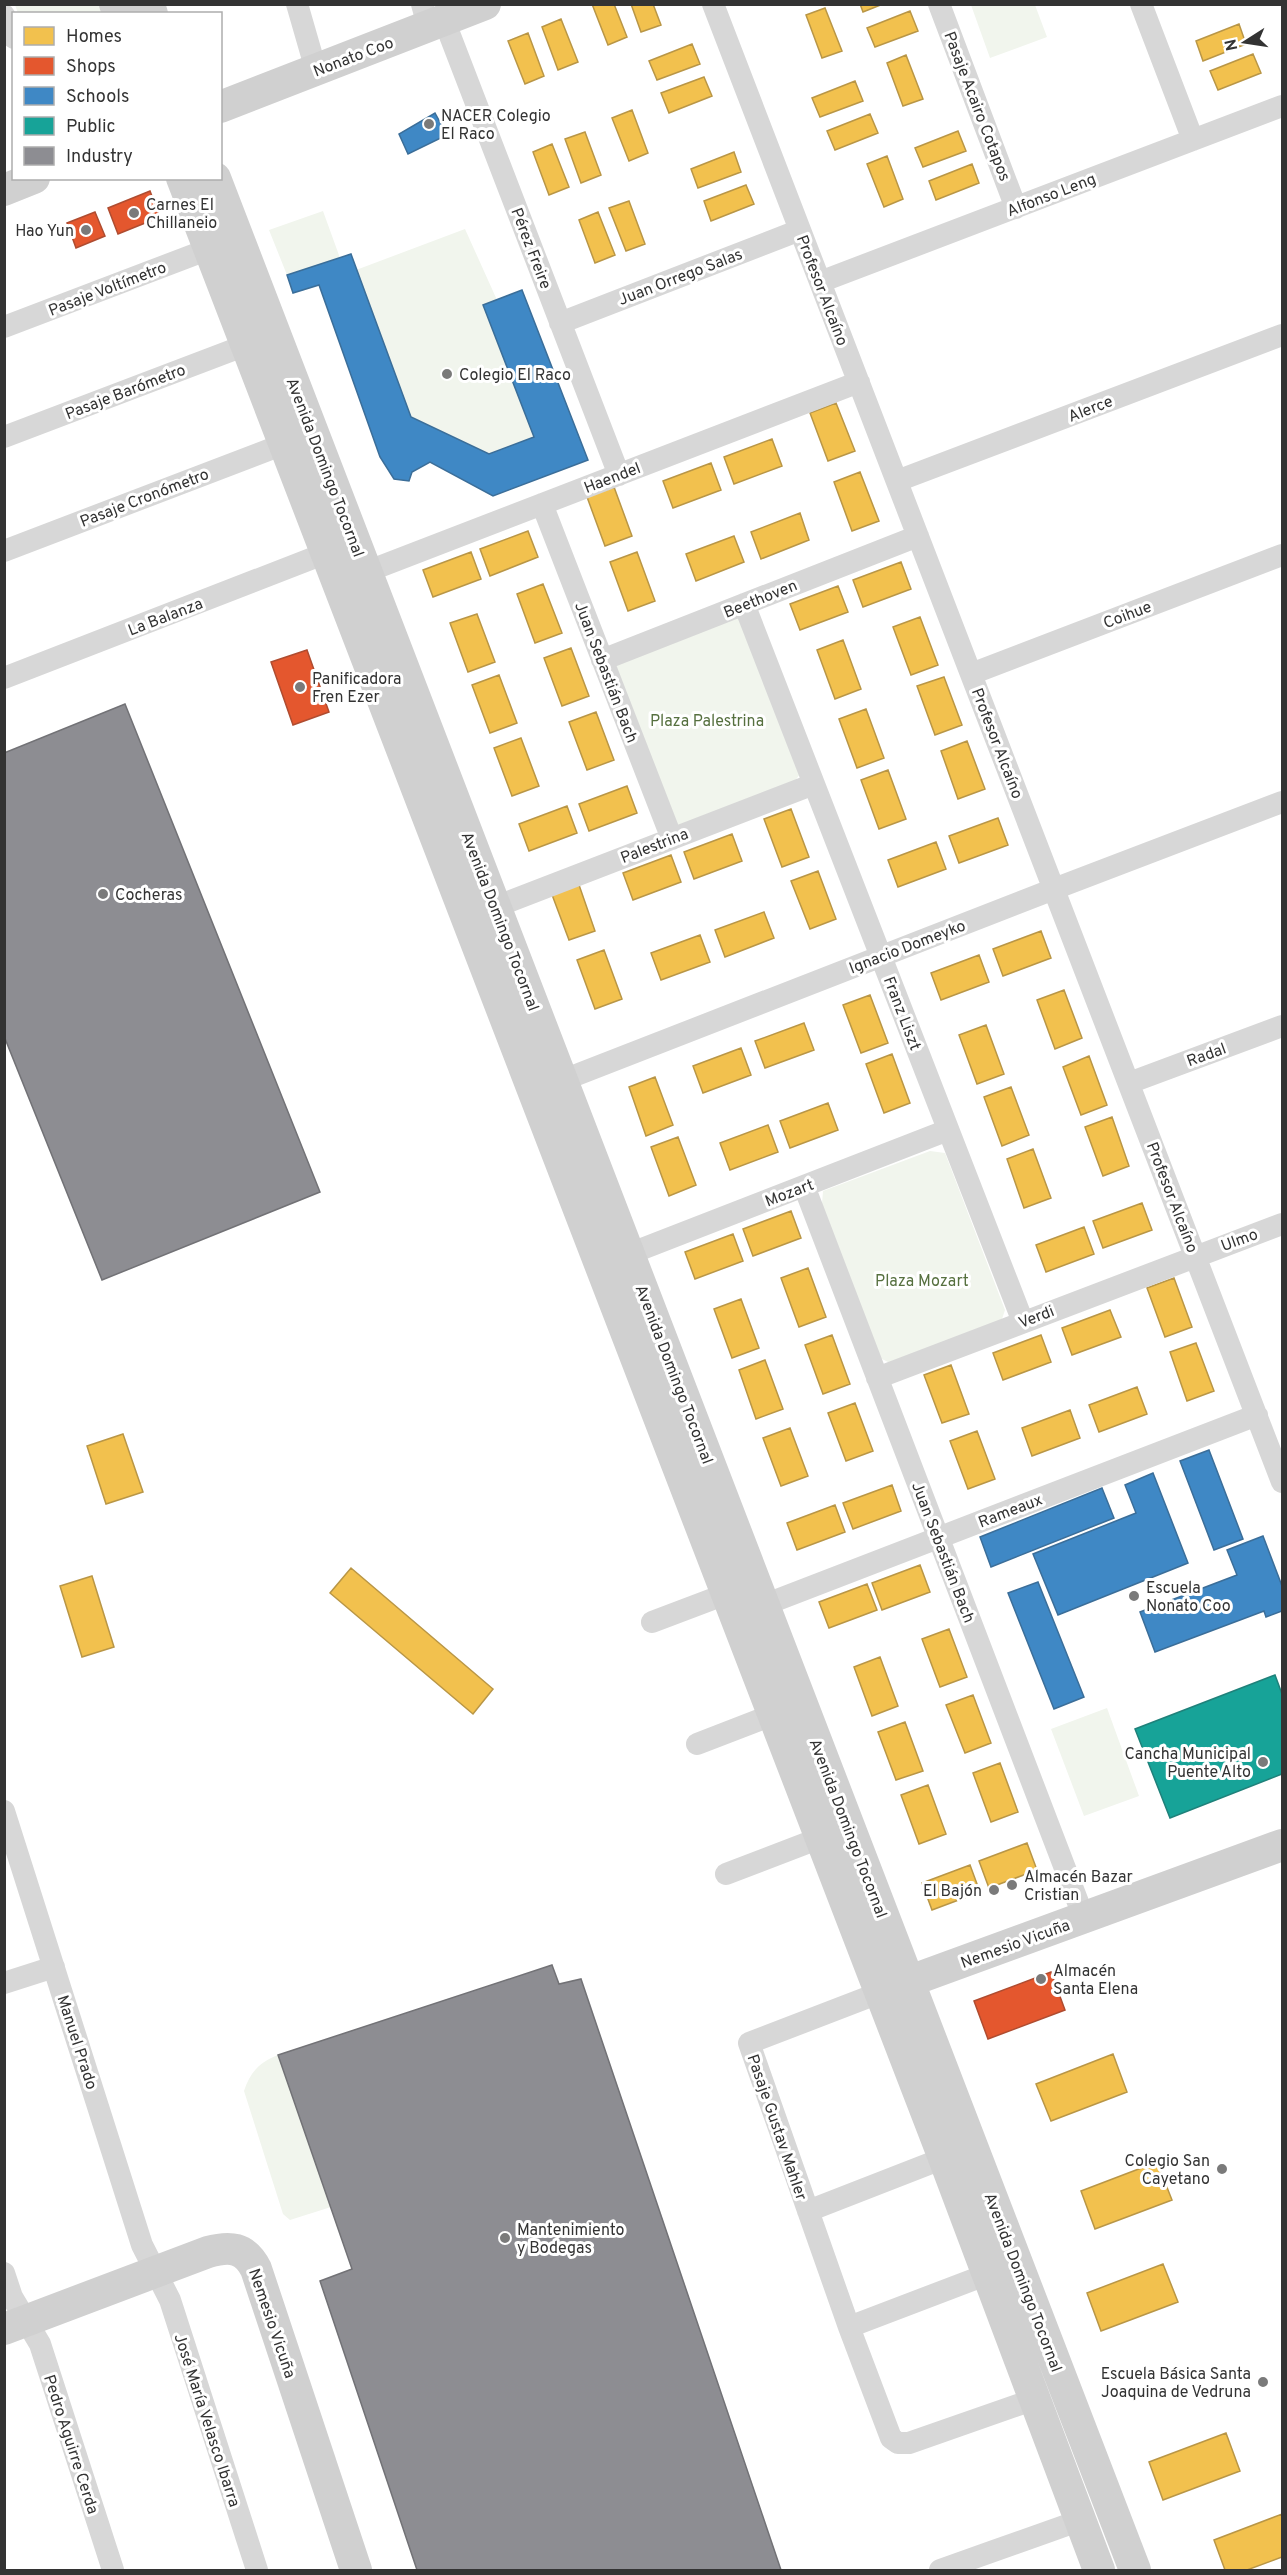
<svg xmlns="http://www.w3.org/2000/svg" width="1287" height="2575" viewBox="0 0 1287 2575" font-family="Overpass,sans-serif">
	<rect width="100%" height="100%" fill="#fff"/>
	<path fill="#f1f5ed" d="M 15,5 L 104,5 L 107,13 L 18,13 Z
		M 971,5 L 1035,5 L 1047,37 L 990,58 Z
		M 323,211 L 340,258 L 287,275 L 269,230 Z
		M 465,229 L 497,300 L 483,306 L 534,437 L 489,454 L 411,417 L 356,270 Z
		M 734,615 L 745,621 L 802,771 L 795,781 L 678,826 L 613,669 L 620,659 Z
		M 930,1151 L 945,1153 L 1005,1310 L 1001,1322 L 894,1365 L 880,1358 L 822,1204 L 823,1191 Z
		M 1107,1708 L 1139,1796 L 1084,1816 L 1051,1729 Z
		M 278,2055 L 331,2207 L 290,2220 L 283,2214 L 244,2091 C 250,2072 260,2062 278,2055 Z"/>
	<path fill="#f2c14e" stroke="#b99646" stroke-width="1.5" d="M 592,4 L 614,4 L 627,37 L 608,45 Z
		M 631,4 L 653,4 L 661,25 L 641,32 Z
		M 860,4 L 883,4 L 863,12 Z
		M 825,8 L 842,51 L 822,58 L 806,15 Z
		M 910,11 L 918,31 L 875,47 L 867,28 Z
		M 561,19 L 578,62 L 558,70 L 542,27 Z
		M 1239,24 L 1246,44 L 1203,61 L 1196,41 Z
		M 528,33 L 544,76 L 525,84 L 508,41 Z
		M 692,44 L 700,64 L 657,80 L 649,61 Z
		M 1253,54 L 1261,73 L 1218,90 L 1210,71 Z
		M 906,55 L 923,99 L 903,106 L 887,63 Z
		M 704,77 L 712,96 L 669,113 L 661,93 Z
		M 855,81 L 863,101 L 820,117 L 812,98 Z
		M 632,110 L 648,153 L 629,161 L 612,118 Z
		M 870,114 L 878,133 L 835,150 L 827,131 Z
		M 958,131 L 966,151 L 923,167 L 915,148 Z
		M 585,132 L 601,175 L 581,183 L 565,139 Z
		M 552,144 L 569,187 L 549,195 L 533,152 Z
		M 734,152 L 741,172 L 698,188 L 691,169 Z
		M 887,156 L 903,199 L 884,207 L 867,164 Z
		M 972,164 L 979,183 L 936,200 L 929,181 Z
		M 746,185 L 754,204 L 711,221 L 704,201 Z
		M 629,201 L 645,244 L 626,251 L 609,208 Z
		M 598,212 L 615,255 L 595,263 L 579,220 Z
		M 836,403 L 855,451 L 828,461 L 810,413 Z
		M 772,439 L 782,466 L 734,484 L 724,457 Z
		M 711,463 L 721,490 L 673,508 L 663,481 Z
		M 860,472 L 879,521 L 852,531 L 834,482 Z
		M 614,487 L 632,536 L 605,546 L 587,497 Z
		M 800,513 L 809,540 L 761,559 L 751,532 Z
		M 528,531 L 538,557 L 490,576 L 480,549 Z
		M 734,536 L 744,562 L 696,581 L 686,554 Z
		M 471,552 L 481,579 L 433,597 L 423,570 Z
		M 637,552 L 655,601 L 628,611 L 610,562 Z
		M 901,562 L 911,589 L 863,607 L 853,580 Z
		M 543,584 L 562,633 L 535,643 L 517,594 Z
		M 838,586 L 848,612 L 800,630 L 790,604 Z
		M 477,614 L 495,662 L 468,672 L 450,623 Z
		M 920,617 L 938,665 L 911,675 L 893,627 Z
		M 843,640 L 861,689 L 835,699 L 817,650 Z
		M 571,648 L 589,696 L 562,706 L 544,658 Z
		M 499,675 L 517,723 L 490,733 L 472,685 Z
		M 944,677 L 962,725 L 935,735 L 917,686 Z
		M 866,709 L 884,758 L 857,768 L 839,719 Z
		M 596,712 L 614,760 L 587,770 L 569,722 Z
		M 521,738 L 539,786 L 512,796 L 494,748 Z
		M 967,741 L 985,789 L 958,799 L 941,751 Z
		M 888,770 L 906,819 L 879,829 L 861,780 Z
		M 627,786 L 637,813 L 589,831 L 579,804 Z
		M 567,806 L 577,833 L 529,851 L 519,824 Z
		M 791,809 L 809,857 L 782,867 L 764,819 Z
		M 998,818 L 1008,845 L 959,863 L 949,836 Z
		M 732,834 L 742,861 L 694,879 L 684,852 Z
		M 936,842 L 946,869 L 898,887 L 888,860 Z
		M 671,855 L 681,882 L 633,900 L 623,873 Z
		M 818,871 L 836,919 L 810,929 L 791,881 Z
		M 578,882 L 595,931 L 569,940 L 551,892 Z
		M 764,912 L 774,938 L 725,957 L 715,930 Z
		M 1041,931 L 1051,958 L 1003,976 L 993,949 Z
		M 700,935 L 710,962 L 661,980 L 651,953 Z
		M 604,950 L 622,999 L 595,1009 L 577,960 Z
		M 979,955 L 989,982 L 941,1000 L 931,973 Z
		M 1064,990 L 1082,1038 L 1055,1049 L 1037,1000 Z
		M 870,995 L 888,1043 L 861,1053 L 843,1005 Z
		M 804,1023 L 814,1050 L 765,1068 L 755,1041 Z
		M 986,1025 L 1004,1074 L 977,1084 L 959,1035 Z
		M 741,1048 L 751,1075 L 703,1093 L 693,1066 Z
		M 892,1054 L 910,1103 L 884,1113 L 866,1064 Z
		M 1089,1056 L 1107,1105 L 1081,1115 L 1063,1067 Z
		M 655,1077 L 673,1125 L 646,1136 L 629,1087 Z
		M 1011,1087 L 1029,1135 L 1002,1146 L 984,1097 Z
		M 828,1103 L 838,1130 L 790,1148 L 780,1121 Z
		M 1112,1117 L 1129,1166 L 1103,1176 L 1085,1127 Z
		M 768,1125 L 778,1152 L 730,1170 L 720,1143 Z
		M 678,1137 L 696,1185 L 669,1196 L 651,1147 Z
		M 1033,1149 L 1051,1198 L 1024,1208 L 1007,1159 Z
		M 1142,1203 L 1152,1230 L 1103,1248 L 1093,1221 Z
		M 791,1211 L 801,1238 L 753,1256 L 743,1229 Z
		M 1084,1227 L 1094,1254 L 1046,1272 L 1036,1245 Z
		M 733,1234 L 743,1261 L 695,1279 L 685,1252 Z
		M 808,1268 L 826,1317 L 799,1327 L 781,1278 Z
		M 1174,1278 L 1192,1327 L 1165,1337 L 1147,1288 Z
		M 741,1299 L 759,1348 L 732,1358 L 714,1309 Z
		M 1110,1310 L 1121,1337 L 1072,1355 L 1062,1328 Z
		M 832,1335 L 850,1384 L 823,1394 L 805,1345 Z
		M 1041,1335 L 1051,1362 L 1003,1380 L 993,1353 Z
		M 1196,1343 L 1214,1391 L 1187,1401 L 1170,1352 Z
		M 765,1360 L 783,1409 L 756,1419 L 739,1370 Z
		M 951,1365 L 969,1414 L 942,1423 L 924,1375 Z
		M 1137,1387 L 1147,1414 L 1099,1432 L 1089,1405 Z
		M 855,1403 L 873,1451 L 846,1461 L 828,1413 Z
		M 1070,1410 L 1080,1438 L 1032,1456 L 1022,1428 Z
		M 790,1428 L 808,1476 L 781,1486 L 763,1438 Z
		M 977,1431 L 995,1479 L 968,1489 L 950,1441 Z
		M 123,1434 L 143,1492 L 106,1504 L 87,1446 Z
		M 892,1485 L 901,1511 L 853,1529 L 843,1503 Z
		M 835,1505 L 845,1532 L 797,1550 L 787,1523 Z
		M 920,1565 L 930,1592 L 882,1610 L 872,1583 Z
		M 351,1568 L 493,1689 L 473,1714 L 330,1593 Z
		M 92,1576 L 114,1647 L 82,1657 L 60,1586 Z
		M 867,1584 L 877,1610 L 829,1628 L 819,1602 Z
		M 949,1629 L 967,1677 L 940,1687 L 922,1639 Z
		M 880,1657 L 898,1706 L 872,1716 L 854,1667 Z
		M 973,1695 L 991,1743 L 965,1753 L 946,1705 Z
		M 905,1722 L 923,1771 L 896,1780 L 878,1732 Z
		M 1000,1763 L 1018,1812 L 991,1822 L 973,1773 Z
		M 928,1785 L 946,1834 L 919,1844 L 901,1795 Z
		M 1027,1843 L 1037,1870 L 989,1888 L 979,1861 Z
		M 970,1865 L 980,1892 L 932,1910 L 922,1883 Z
		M 1113,2054 L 1127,2092 L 1051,2121 L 1036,2084 Z
		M 1157,2162 L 1172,2200 L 1095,2229 L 1081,2191 Z
		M 1163,2264 L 1178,2302 L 1101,2331 L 1087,2293 Z
		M 1226,2433 L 1240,2471 L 1163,2500 L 1149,2462 Z
		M 1282,2514 L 1282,2557 L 1247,2570 L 1225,2570 L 1214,2540 Z"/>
	<path fill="#e4572e" stroke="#af4c30" stroke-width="1.5" d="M 150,191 L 160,217 L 118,234 L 108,208 Z
		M 95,212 L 105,236 L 76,248 L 67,223 Z
		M 307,650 L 329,712 L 293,725 L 271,662 Z
		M 1051,1972 L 1065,2010 L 988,2039 L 974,2001 Z"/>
	<path fill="#3f88c5" stroke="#3b6e99" stroke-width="1.5" d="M 435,113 L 447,135 L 408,154 L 399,134 Z
		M 351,254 L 411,417 L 489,454 L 534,437 L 483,305 L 522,290 L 588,460 L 493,496 L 430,462 L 412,472 L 409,481 L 394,479 L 380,457 L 319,285 L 293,293 L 287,275 Z
		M 1209,1450 L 1243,1539 L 1214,1550 L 1180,1461 Z
		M 1153,1473 L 1188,1563 L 1058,1615 L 1033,1554 L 1136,1513 L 1125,1485 Z
		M 1102,1488 L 1114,1518 L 991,1567 L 980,1537 Z
		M 1263,1536 L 1282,1586 L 1282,1611 L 1266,1617 L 1264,1611 L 1155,1652 L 1140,1612 L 1237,1575 L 1227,1550 Z
		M 1038,1582 L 1084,1697 L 1054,1709 L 1008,1593 Z"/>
	<path fill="#17a398" stroke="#1f817a" stroke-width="1.5" d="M 1275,1675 L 1282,1694 L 1282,1774 L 1170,1818 L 1135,1729 Z"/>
	<path fill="#8d8d92" stroke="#727276" stroke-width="1.5" d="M 125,704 L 320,1192 L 102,1280 L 4,1036 L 4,753 Z
		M 552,1965 L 559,1984 L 581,1979 L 781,2570 L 417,2570 L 320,2281 L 352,2269 L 278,2055 Z"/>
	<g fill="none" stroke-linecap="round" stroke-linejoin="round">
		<path stroke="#d7d7d7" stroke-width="22" d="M 297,4 L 316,70
			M 422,4 L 428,26
			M 713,4 L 1282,1482
			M 939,4 L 1016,208
			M 1141,4 L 1193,140
			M 4,15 L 14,38
			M 444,20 L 619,475
			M 820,282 L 1282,106
			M 560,323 L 800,230
			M 4,327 L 209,249
			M 4,437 L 246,345
			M 897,481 L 1282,335
			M 542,504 L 672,839
			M 4,551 L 284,444
			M 366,572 L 859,382
			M 744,604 L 1023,1322
			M 602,660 L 918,536
			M 971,674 L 1282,555
			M 4,678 L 326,553
			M 495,907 L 814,784
			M 1129,1083 L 1282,1026
			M 548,1086 L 1054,889 L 1282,802
			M 804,1186 L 1084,1918
			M 629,1254 L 948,1130
			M 877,1378 L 1282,1224
			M 764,1605 L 1257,1415
			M 652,1622 L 726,1594
			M 697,1744 L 772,1715
			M 4,1811 L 142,2245 L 170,2300 L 257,2570
			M 726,1874 L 820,1838
			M 4,1983 L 54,1967
			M 879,1993 L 749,2043 L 849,2327 L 891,2438 L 898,2443 L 909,2443 L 1035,2399
			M 808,2211 L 944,2158
			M 4,2273 L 12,2297 L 40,2344 L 113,2570
			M 849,2327 L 988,2274
			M 940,2570 L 1081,2520"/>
		<path stroke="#d0d0d0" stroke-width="32" d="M 115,4 L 119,14
			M 149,4 L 152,14
			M 220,107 L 485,4
			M 182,178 L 944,2158 L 1099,2570
			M 215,178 L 1135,2570
			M 4,190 L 34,178
			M 888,1989 L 1282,1845
			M 4,2329 L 208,2252 C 230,2246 245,2247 256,2269 L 356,2570"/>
	</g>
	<g fill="#7a7a7a" stroke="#fff" stroke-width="2">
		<circle cx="429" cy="124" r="6"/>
		<circle cx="134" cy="213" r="6"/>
		<circle cx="86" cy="230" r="6"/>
		<circle cx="447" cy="374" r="6"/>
		<circle cx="300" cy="687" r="6"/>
		<circle cx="103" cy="894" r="6"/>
		<circle cx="1134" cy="1596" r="6"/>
		<circle cx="1263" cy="1762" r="6"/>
		<circle cx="1012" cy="1885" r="6"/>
		<circle cx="994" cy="1890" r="6"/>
		<circle cx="1041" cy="1979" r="6"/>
		<circle cx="1222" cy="2169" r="6"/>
		<circle cx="505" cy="2238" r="6"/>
		<circle cx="1263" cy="2382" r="6"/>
	</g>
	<g text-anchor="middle" stroke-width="6" stroke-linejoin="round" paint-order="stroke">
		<g font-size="16" fill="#333" stroke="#fff">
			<text transform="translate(353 56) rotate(-21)" y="6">Nonato Coo</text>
			<text transform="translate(978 106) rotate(69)" y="6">Pasaje Acairo Cotapos</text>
			<text transform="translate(1051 194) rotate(-21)" y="6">Alfonso Leng</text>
			<text transform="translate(532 248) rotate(69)" y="6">Pérez Freire</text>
			<text transform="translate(680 276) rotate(-21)" y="6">Juan Orrego Salas</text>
			<text transform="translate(107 288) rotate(-21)" y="6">Pasaje Voltímetro</text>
			<text transform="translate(823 290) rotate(69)" y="6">Profesor Alcaíno</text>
			<text transform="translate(125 391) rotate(-21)" y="6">Pasaje Barómetro</text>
			<text transform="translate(1090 408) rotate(-21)" y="6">Alerce</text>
			<text transform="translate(326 467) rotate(69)" y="6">Avenida Domingo Tocornal</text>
			<text transform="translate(612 477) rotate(-21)" y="6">Haendel</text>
			<text transform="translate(144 497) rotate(-21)" y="6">Pasaje Cronómetro</text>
			<text transform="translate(760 598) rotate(-22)" y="6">Beethoven</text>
			<text transform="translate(1127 614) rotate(-21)" y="6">Coihue</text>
			<text transform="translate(165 616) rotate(-21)" y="6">La Balanza</text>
			<text transform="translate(607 672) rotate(69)" y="6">Juan Sebastián Bach</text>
			<text transform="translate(998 743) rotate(69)" y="6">Profesor Alcaíno</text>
			<text transform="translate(654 845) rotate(-21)" y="6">Palestrina</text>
			<text transform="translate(501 921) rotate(69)" y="6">Avenida Domingo Tocornal</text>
			<text transform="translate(907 946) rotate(-21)" y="6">Ignacio Domeyko</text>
			<text transform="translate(903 1013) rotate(69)" y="6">Franz Liszt</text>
			<text transform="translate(1206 1054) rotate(-20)" y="6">Radal</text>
			<text transform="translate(789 1192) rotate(-21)" y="6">Mozart</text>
			<text transform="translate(1173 1197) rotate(69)" y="6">Profesor Alcaíno</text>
			<text transform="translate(1239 1239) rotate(-20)" y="6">Ulmo</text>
			<text transform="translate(1036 1316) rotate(-21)" y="6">Verdi</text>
			<text transform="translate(675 1374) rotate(69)" y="6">Avenida Domingo Tocornal</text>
			<text transform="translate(1010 1510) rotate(-21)" y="6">Rameaux</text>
			<text transform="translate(944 1552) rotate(69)" y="6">Juan Sebastián Bach</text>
			<text transform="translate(849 1828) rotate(69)" y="6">Avenida Domingo Tocornal</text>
			<text transform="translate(1015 1943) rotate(-20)" y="6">Nemesio Vicuña</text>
			<text transform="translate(78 2042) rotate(72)" y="6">Manuel Prado</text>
			<text transform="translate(778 2127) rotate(71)" y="6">Pasaje Gustav Mahler</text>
			<text transform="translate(1024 2282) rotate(69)" y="6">Avenida Domingo Tocornal</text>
			<text transform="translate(273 2323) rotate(71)" y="6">Nemesio Vicuña</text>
			<text transform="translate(208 2420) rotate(72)" y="6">José María Velasco Ibarra</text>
			<text transform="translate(72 2444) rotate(72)" y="6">Pedro Aguirre Cerda</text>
		</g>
		<g font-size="16" fill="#333" stroke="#fff" text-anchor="start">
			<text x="441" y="121">NACER Colegio<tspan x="441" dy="18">El Raco</tspan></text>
			<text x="146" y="210">Carnes El<tspan x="146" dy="18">Chillaneio</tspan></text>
			<text x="74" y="236" text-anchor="end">Hao Yun</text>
			<text x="459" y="380">Colegio El Raco</text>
			<text x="312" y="684">Panificadora<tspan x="312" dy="18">Fren Ezer</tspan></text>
			<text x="115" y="900">Cocheras</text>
			<text x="1146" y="1593">Escuela<tspan x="1146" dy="18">Nonato Coo</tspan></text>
			<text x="1251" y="1759" text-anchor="end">Cancha Municipal<tspan x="1251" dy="18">Puente Alto</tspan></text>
			<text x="1024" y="1882">Almacén Bazar<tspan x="1024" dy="18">Cristian</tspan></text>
			<text x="982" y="1896" text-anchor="end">El Bajón</text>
			<text x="1053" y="1976">Almacén<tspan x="1053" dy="18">Santa Elena</tspan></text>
			<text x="1210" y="2166" text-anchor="end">Colegio San<tspan x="1210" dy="18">Cayetano</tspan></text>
			<text x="517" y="2235">Mantenimiento<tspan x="517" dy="18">y Bodegas</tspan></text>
			<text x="1251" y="2379" text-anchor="end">Escuela Básica Santa<tspan x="1251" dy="18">Joaquina de Vedruna</tspan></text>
		</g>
		<g font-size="16" fill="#56703f" stroke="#fff">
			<text x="707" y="726">Plaza Palestrina</text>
			<text x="922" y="1286">Plaza Mozart</text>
		</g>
	</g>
	<rect width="1287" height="2575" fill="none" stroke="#333333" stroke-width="12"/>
	<rect x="12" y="12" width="210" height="168" fill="#ffffff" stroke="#adadad" stroke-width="1.5"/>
	<rect x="24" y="27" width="30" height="18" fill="#f2c14e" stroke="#adadad" stroke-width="1.5"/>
	<text x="66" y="42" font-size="18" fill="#333333">Homes</text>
	<rect x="24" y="57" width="30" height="18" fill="#e4572e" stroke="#adadad" stroke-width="1.5"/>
	<text x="66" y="72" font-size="18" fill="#333333">Shops</text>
	<rect x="24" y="87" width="30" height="18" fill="#3f88c5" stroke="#adadad" stroke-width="1.5"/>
	<text x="66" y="102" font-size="18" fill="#333333">Schools</text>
	<rect x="24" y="117" width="30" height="18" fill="#17a398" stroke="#adadad" stroke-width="1.5"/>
	<text x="66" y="132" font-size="18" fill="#333333">Public</text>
	<rect x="24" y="147" width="30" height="18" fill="#8d8d92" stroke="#adadad" stroke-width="1.5"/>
	<text x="66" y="162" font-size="18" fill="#333333">Industry</text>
	<g transform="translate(1245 42) rotate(258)" stroke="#ffffff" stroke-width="4.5" paint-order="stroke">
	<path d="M0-4.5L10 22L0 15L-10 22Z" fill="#333333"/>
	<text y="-9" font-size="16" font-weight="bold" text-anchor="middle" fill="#333333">N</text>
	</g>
</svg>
